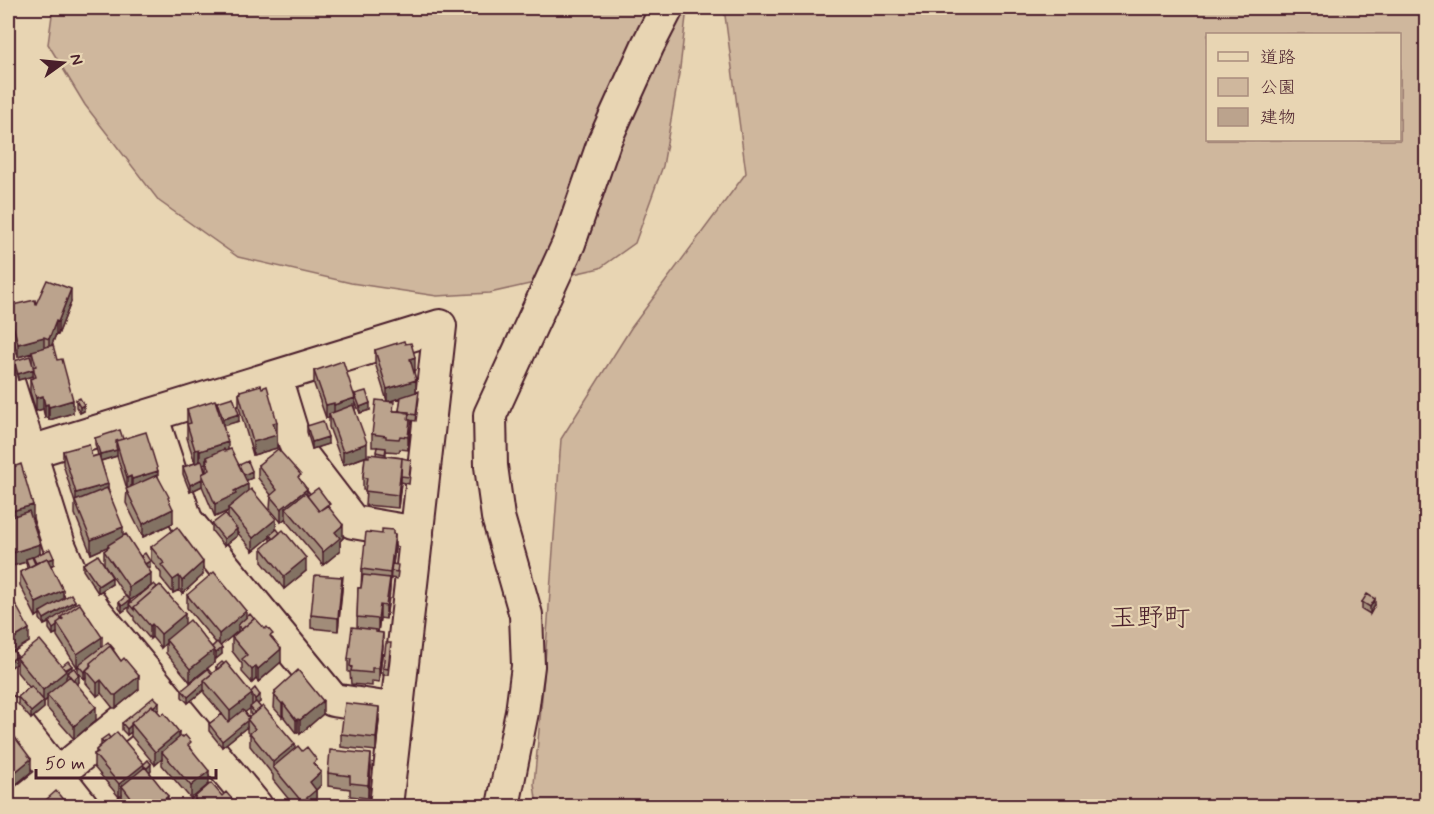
<svg xmlns="http://www.w3.org/2000/svg" width="1434" height="814" viewBox="0 0 1434 814" font-family="Mynerve,'Klee One',sans-serif">
	<rect width="100%" height="100%" fill="#e8d5b3"/>
	<filter id="ink" filterUnits="userSpaceOnUse"><feTurbulence type="fractalNoise" baseFrequency=".0167" numOctaves="2"/><feDisplacementMap in="SourceGraphic" scale="12" xChannelSelector="R" yChannelSelector="G"/><feConvolveMatrix kernelMatrix="1 2 1 2 8 2 1 2 1" color-interpolation-filters="sRGB"/></filter>
	<g filter="url(#ink)">
		<path fill="#cfb79d" stroke="#8c6b64" stroke-width="1.5" fill-rule="evenodd" d="M 53,8 L 687,8 L 680,68 L 663,166 L 635,243 L 600,268 L 490,293 L 437,296 L 351,283 L 238,257 L 159,201 L 85,105 L 48,44 Z
			M 724,8 L 1426,8 L 1426,806 L 537,806 L 534,784 L 544,676 L 561,439 L 631,328 L 746,173 ZM 1208,34 L 1400,34 L 1400,140 L 1208,140 Z"/>
		<g fill="none" stroke-linecap="round" stroke-linejoin="round">
			<defs>
				<path id="minor" d="M 275,377 L 297,449 L 353,522 L 417,533
					M 8,382 L 59,545 L 74,580 L 95,611 L 256,806
					M 151,415 L 186,520 L 333,700 L 397,710
					M 8,459 L 440,326 L 386,806
					M 8,712 L 82,806
					M 18,806 L 160,691
					M 503,806 L 522,712 L 528,666 L 526,615 L 498,517 L 491,466 L 490,415 L 569,243 L 604,142 L 648,45 L 667,8"/>
			</defs>
			<use href="#minor" stroke="#4a1f2b" stroke-width="36"/>
			<use href="#minor" stroke="#e8d5b3" stroke-width="32"/>
		</g>
		<path fill="#a18c79" stroke="#4a1f2b" stroke-width="1.5" fill-rule="evenodd" d="M 71,302 L 58,335 L 56,334 L 52,345 L 73,413 L 49,420 L 48,417 L 45,418 L 43,409 L 36,411 L 30,392 L 30,379 L 33,378 L 33,376 L 18,380 L 14,367 L 14,361 L 32,362 L 32,353 L 18,357 L 8,319 L 8,306 Z
			M 375,350 L 415,370 L 414,370 L 416,392 L 419,398 L 416,421 L 409,420 L 410,434 L 408,450 L 400,449 L 399,452 L 386,451 L 386,449 L 386,456 L 402,458 L 411,466 L 409,484 L 401,482 L 398,508 L 365,505 L 366,490 L 363,490 L 363,477 L 365,457 L 343,465 L 329,427 L 329,417 L 326,418 L 314,384 L 314,371 L 355,410 L 367,456 L 366,457 L 369,457 L 376,455 L 377,447 L 372,447 L 372,434 L 387,401 L 375,363 ZM 401,398 L 399,411 L 394,411 L 390,401 Z
			M 240,391 L 277,435 L 277,448 L 253,455 L 239,407 L 239,394 L 240,393 Z
			M 355,394 L 370,410 L 360,413 L 355,401 Z
			M 76,400 L 84,411 L 80,413 L 76,407 Z
			M 217,402 L 239,421 L 223,425 L 228,450 L 239,465 L 252,478 L 246,480 L 248,491 L 306,571 L 284,589 L 262,562 L 262,548 L 270,542 L 270,537 L 253,551 L 237,532 L 237,536 L 224,546 L 212,531 L 212,524 L 228,518 L 228,511 L 215,517 L 202,486 L 190,492 L 183,474 L 183,467 L 195,463 L 187,438 L 187,409 L 217,407 ZM 206,463 L 206,472 L 203,464 Z
			M 307,426 L 328,444 L 312,449 L 307,432 Z
			M 95,438 L 123,439 L 158,477 L 169,501 L 173,523 L 143,537 L 126,503 L 127,489 L 117,456 L 101,461 L 108,488 L 123,536 L 150,568 L 148,569 L 151,586 L 185,625 L 212,647 L 216,643 L 187,608 L 187,595 L 246,618 L 273,639 L 281,662 L 258,682 L 256,679 L 252,683 L 242,672 L 242,664 L 232,651 L 232,637 L 238,632 L 238,631 L 220,646 L 222,654 L 216,659 L 214,657 L 214,663 L 190,682 L 166,653 L 166,643 L 161,648 L 152,637 L 150,639 L 134,620 L 134,617 L 129,611 L 129,607 L 122,612 L 119,608 L 119,602 L 126,597 L 104,564 L 104,551 L 108,548 L 108,546 L 91,554 L 75,514 L 75,503 L 63,464 L 63,451 L 92,457 L 98,455 L 95,444 ZM 151,587 L 130,604 L 130,600 Z
			M 258,465 L 301,482 L 307,495 L 330,510 L 343,538 L 340,541 L 340,551 L 323,565 L 286,521 L 286,518 L 281,522 L 270,509 L 271,495 L 258,478 Z
			M 8,469 L 33,518 L 31,518 L 40,553 L 54,564 L 51,566 L 63,599 L 75,604 L 102,647 L 114,651 L 139,689 L 116,708 L 113,708 L 101,693 L 97,696 L 86,683 L 86,677 L 84,679 L 78,672 L 78,665 L 77,667 L 57,636 L 57,633 L 53,635 L 49,629 L 49,623 L 44,625 L 40,619 L 40,614 L 36,617 L 20,585 L 20,572 L 27,568 L 26,562 L 12,566 L 8,553 Z
			M 382,534 L 393,534 L 395,548 L 393,564 L 398,572 L 397,579 L 391,578 L 386,619 L 380,618 L 378,632 L 383,646 L 379,682 L 372,681 L 372,686 L 351,684 L 350,672 L 348,672 L 348,659 L 357,628 L 358,588 L 361,588 L 362,569 Z
			M 151,547 L 203,575 L 182,594 L 179,590 L 173,593 L 161,578 L 161,573 L 151,560 Z
			M 83,564 L 112,584 L 98,593 L 83,570 Z
			M 343,577 L 338,631 L 311,628 L 311,615 Z
			M 8,594 L 29,642 L 14,651 L 17,658 L 62,667 L 72,670 L 79,682 L 76,684 L 96,720 L 74,739 L 47,708 L 47,699 L 44,702 L 44,708 L 31,719 L 18,704 L 18,697 L 30,688 L 17,672 L 17,663 L 8,669 Z
			M 1362,602 L 1375,605 L 1370,614 L 1362,609 Z
			M 391,650 L 388,675 L 383,675 L 383,668 Z
			M 216,667 L 251,692 L 260,702 L 257,704 L 295,749 L 317,767 L 321,785 L 316,790 L 316,803 L 312,807 L 295,807 L 273,780 L 273,775 L 250,746 L 250,735 L 247,732 L 247,727 L 222,747 L 209,731 L 209,724 L 222,714 L 204,693 L 204,690 L 188,703 L 182,697 L 182,690 L 212,674 L 216,671 ZM 250,708 L 250,714 L 252,715 L 249,718 L 245,712 Z
			M 275,691 L 323,714 L 300,734 L 298,732 L 296,733 L 283,716 L 282,717 L 274,708 Z
			M 159,709 L 157,711 L 179,738 L 191,748 L 209,784 L 191,799 L 162,765 L 162,759 L 155,765 L 131,736 L 131,732 L 127,735 L 122,730 L 122,723 Z
			M 379,720 L 376,751 L 341,747 L 341,734 Z
			M 110,738 L 144,764 L 151,771 L 150,772 L 168,807 L 127,807 L 122,799 L 122,795 L 119,797 L 94,767 L 94,754 L 96,753 L 96,750 L 101,745 L 101,740 Z
			M 371,767 L 368,798 L 350,796 L 350,789 L 328,786 L 328,773 Z
			M 222,796 L 239,807 L 195,807 L 195,797 Z"/>
		<path fill="#837263" stroke="#4a1f2b" stroke-width="1.5" d="M 71,289 L 71,302 L 58,335 L 58,322 Z
			M 56,321 L 56,334 L 49,352 L 49,339 Z
			M 44,337 L 44,350 L 32,351 L 32,353 L 18,357 L 18,344 Z
			M 415,357 L 415,370 L 410,372 L 410,359 Z
			M 33,369 L 33,376 L 18,380 L 18,374 Z
			M 416,380 L 416,393 L 387,402 L 387,389 Z
			M 43,396 L 43,409 L 36,411 L 36,398 Z
			M 355,398 L 355,411 L 334,418 L 334,405 Z
			M 73,400 L 73,413 L 49,420 L 49,407 Z
			M 334,403 L 334,416 L 329,414 L 329,417 L 326,418 L 326,405 Z
			M 370,403 L 370,410 L 360,413 L 360,407 Z
			M 48,404 L 48,417 L 45,418 L 45,405 Z
			M 84,405 L 84,411 L 80,413 L 80,407 Z
			M 239,414 L 239,421 L 223,426 L 223,419 Z
			M 410,420 L 410,434 L 408,450 L 408,437 Z
			M 277,422 L 277,448 L 253,455 L 253,442 L 273,423 Z
			M 328,437 L 328,444 L 312,449 L 312,442 Z
			M 228,442 L 228,456 L 208,459 L 207,457 L 207,462 L 206,459 L 206,463 L 200,465 L 200,451 Z
			M 367,443 L 367,456 L 343,465 L 343,452 Z
			M 199,449 L 199,462 L 195,463 L 195,450 Z
			M 117,450 L 117,456 L 100,461 L 100,454 Z
			M 402,458 L 401,482 L 398,508 L 398,495 Z
			M 158,471 L 158,484 L 132,492 L 132,479 Z
			M 252,471 L 252,478 L 243,482 L 243,475 Z
			M 131,476 L 131,490 L 127,491 L 127,478 Z
			M 202,479 L 202,486 L 190,492 L 190,485 Z
			M 108,484 L 108,497 L 76,503 L 76,493 Z
			M 248,484 L 248,497 L 228,508 L 228,511 L 215,517 L 215,504 L 234,491 Z
			M 307,489 L 307,501 L 286,508 L 286,518 L 281,522 L 281,509 Z
			M 33,505 L 33,518 L 8,525 L 8,512 Z
			M 173,509 L 173,523 L 143,537 L 143,524 Z
			M 276,519 L 276,532 L 270,535 L 270,537 L 253,551 L 253,538 Z
			M 343,525 L 343,538 L 340,541 L 340,551 L 323,565 L 323,552 L 335,532 Z
			M 123,527 L 123,540 L 91,554 L 91,540 Z
			M 237,529 L 237,536 L 224,546 L 224,539 Z
			M 395,534 L 395,548 L 392,571 L 391,571 L 390,586 L 390,573 Z
			M 40,544 L 40,557 L 33,557 L 26,559 L 26,562 L 12,566 L 12,553 Z
			M 54,558 L 54,564 L 37,572 L 37,565 Z
			M 306,558 L 306,571 L 284,589 L 284,576 Z
			M 150,561 L 150,568 L 145,571 L 145,564 Z
			M 203,562 L 203,575 L 182,594 L 182,581 Z
			M 151,573 L 151,586 L 129,601 L 129,587 Z
			M 179,576 L 179,590 L 173,593 L 173,580 Z
			M 112,577 L 112,584 L 98,593 L 98,586 Z
			M 342,577 L 342,590 L 338,631 L 338,618 Z
			M 390,578 L 390,591 L 386,619 L 386,606 Z
			M 63,590 L 63,603 L 40,612 L 40,614 L 36,617 L 36,603 Z
			M 1375,599 L 1375,605 L 1370,614 L 1370,607 Z
			M 130,600 L 129,607 L 122,612 L 122,606 Z
			M 75,601 L 75,608 L 44,625 L 44,619 Z
			M 380,605 L 380,618 L 378,632 L 378,619 Z
			M 246,611 L 246,624 L 238,625 L 238,631 L 219,647 L 219,634 Z
			M 185,614 L 185,628 L 166,640 L 166,643 L 161,648 L 161,634 Z
			M 152,624 L 152,637 L 150,639 L 150,626 Z
			M 57,626 L 57,633 L 53,635 L 53,629 Z
			M 29,629 L 29,642 L 8,655 L 8,642 Z
			M 383,633 L 383,646 L 379,682 L 379,668 Z
			M 102,637 L 102,650 L 77,667 L 77,654 Z
			M 222,648 L 222,654 L 216,659 L 216,653 Z
			M 281,649 L 281,662 L 258,682 L 258,669 Z
			M 214,650 L 214,663 L 190,682 L 190,669 Z
			M 17,656 L 17,663 L 8,669 L 8,663 Z
			M 72,666 L 72,672 L 67,673 L 67,675 L 66,677 L 66,684 L 47,695 L 47,699 L 44,702 L 44,708 L 31,719 L 31,712 L 43,702 L 43,690 Z
			M 256,666 L 256,679 L 252,683 L 252,670 Z
			M 86,670 L 86,677 L 84,679 L 84,672 Z
			M 79,675 L 79,682 L 73,687 L 73,680 Z
			M 139,676 L 139,689 L 116,708 L 116,695 Z
			M 101,680 L 101,693 L 97,696 L 97,683 Z
			M 204,683 L 204,690 L 188,703 L 188,697 Z
			M 252,694 L 252,707 L 230,724 L 230,711 Z
			M 260,695 L 260,702 L 255,706 L 255,699 Z
			M 323,701 L 323,714 L 300,734 L 300,720 Z
			M 159,702 L 159,709 L 135,728 L 132,724 Z
			M 283,703 L 283,716 L 282,717 L 282,704 Z
			M 96,707 L 96,720 L 74,739 L 74,726 Z
			M 379,707 L 379,720 L 376,751 L 376,738 Z
			M 298,719 L 298,732 L 296,733 L 296,720 Z
			M 247,720 L 247,727 L 222,747 L 222,741 Z
			M 131,725 L 131,732 L 127,735 L 127,729 Z
			M 179,732 L 179,745 L 162,752 L 162,759 L 155,765 L 155,752 Z
			M 295,744 L 295,757 L 273,768 L 273,762 Z
			M 371,754 L 371,767 L 368,798 L 368,785 Z
			M 31,759 L 31,772 L 8,791 L 8,778 Z
			M 144,764 L 144,777 L 122,786 L 122,795 L 119,797 L 119,784 Z
			M 151,764 L 151,771 L 146,775 L 146,769 Z
			M 209,771 L 209,784 L 191,799 L 191,786 Z
			M 321,772 L 321,785 L 316,790 L 316,803 L 312,807 L 302,807 L 302,802 L 310,782 Z
			M 168,796 L 168,807 L 155,807 Z"/>
		<path fill="#bba38d" stroke="#4a1f2b" stroke-width="1.5" d="M 47,280 L 71,289 L 58,322 L 56,321 L 49,339 L 44,337 L 18,344 L 8,306 L 35,300 L 36,304 Z
			M 404,341 L 405,344 L 411,343 L 415,357 L 410,359 L 416,380 L 387,389 L 375,350 Z
			M 53,345 L 57,360 L 62,359 L 73,400 L 49,407 L 48,404 L 45,405 L 43,396 L 36,398 L 30,379 L 36,377 L 33,367 L 36,366 L 32,351 Z
			M 30,356 L 34,369 L 18,374 L 14,361 Z
			M 343,361 L 355,398 L 334,405 L 334,403 L 326,405 L 314,371 Z
			M 261,385 L 262,388 L 267,386 L 277,422 L 273,423 L 277,435 L 253,442 L 239,394 L 241,393 L 240,391 Z
			M 366,391 L 370,403 L 360,407 L 355,394 Z
			M 419,391 L 416,415 L 399,411 L 401,397 Z
			M 233,397 L 239,414 L 223,419 L 217,402 Z
			M 80,398 L 84,405 L 80,407 L 76,400 Z
			M 215,400 L 228,442 L 200,451 L 199,449 L 195,450 L 187,424 L 191,423 L 187,409 Z
			M 376,400 L 394,402 L 393,411 L 409,412 L 408,420 L 410,420 L 408,437 L 400,436 L 399,439 L 386,438 L 386,436 L 372,434 Z
			M 353,405 L 367,443 L 343,452 L 329,414 Z
			M 323,421 L 328,437 L 312,442 L 307,426 Z
			M 120,430 L 123,439 L 116,441 L 116,447 L 117,450 L 100,454 L 95,438 Z
			M 146,432 L 158,471 L 132,479 L 131,476 L 127,478 L 116,441 Z
			M 89,444 L 92,457 L 99,455 L 108,484 L 76,493 L 63,451 Z
			M 377,447 L 386,448 L 385,454 L 376,452 Z
			M 224,449 L 225,451 L 231,449 L 248,484 L 234,491 L 236,494 L 215,504 L 202,474 L 210,470 L 206,459 L 208,459 L 207,457 Z
			M 278,449 L 301,475 L 298,477 L 307,489 L 281,509 L 270,496 L 277,490 L 258,465 Z
			M 369,454 L 402,458 L 398,495 L 365,491 L 367,478 L 363,477 L 365,457 L 369,457 Z
			M 402,458 L 411,460 L 409,477 L 401,476 Z
			M 202,461 L 205,472 L 202,474 L 202,479 L 190,485 L 183,467 Z
			M 248,461 L 252,471 L 244,475 L 239,465 Z
			M 21,464 L 33,505 L 8,512 L 8,469 Z
			M 157,475 L 169,497 L 168,498 L 173,509 L 143,524 L 126,489 Z
			M 107,488 L 123,527 L 91,540 L 75,501 Z
			M 318,488 L 330,504 L 319,511 L 307,496 Z
			M 251,489 L 276,519 L 253,538 L 228,508 Z
			M 305,493 L 319,511 L 327,505 L 343,525 L 335,532 L 340,538 L 323,552 L 286,508 Z
			M 29,511 L 40,544 L 12,553 L 8,540 L 8,518 Z
			M 225,514 L 237,529 L 224,539 L 212,524 Z
			M 177,527 L 203,562 L 182,581 L 179,576 L 173,580 L 161,565 L 164,563 L 151,547 Z
			M 277,529 L 280,533 L 273,539 L 270,535 Z
			M 382,529 L 393,530 L 393,534 L 395,534 L 390,573 L 362,569 L 366,532 L 382,534 Z
			M 283,530 L 306,558 L 284,576 L 262,548 Z
			M 126,534 L 151,573 L 129,587 L 104,551 L 109,547 L 108,545 Z
			M 50,549 L 54,558 L 48,560 L 47,558 L 36,563 L 33,557 Z
			M 145,553 L 150,561 L 145,564 L 141,556 Z
			M 98,555 L 112,577 L 98,586 L 83,564 Z
			M 32,557 L 35,564 L 29,567 L 26,559 Z
			M 47,558 L 63,590 L 36,603 L 20,572 Z
			M 392,564 L 398,565 L 397,572 L 391,571 Z
			M 214,572 L 246,611 L 219,634 L 187,595 Z
			M 315,575 L 342,577 L 338,618 L 311,615 Z
			M 363,575 L 390,578 L 386,606 L 380,605 L 378,619 L 357,617 L 358,588 L 361,588 Z
			M 154,584 L 157,587 L 134,607 L 134,610 L 129,604 Z
			M 160,585 L 185,614 L 161,634 L 152,624 L 150,626 L 134,607 Z
			M 71,594 L 75,601 L 44,619 L 40,612 Z
			M 1367,594 L 1375,599 L 1370,607 L 1362,602 Z
			M 11,596 L 29,629 L 8,642 L 8,598 Z
			M 126,596 L 130,600 L 122,606 L 119,602 Z
			M 78,602 L 80,604 L 61,617 L 61,620 L 57,623 L 57,626 L 53,629 L 49,622 Z
			M 80,604 L 102,637 L 77,654 L 57,623 L 63,619 L 61,617 Z
			M 250,614 L 254,619 L 241,630 L 238,625 Z
			M 255,618 L 265,629 L 267,627 L 273,634 L 270,636 L 281,649 L 258,669 L 256,666 L 252,670 L 242,659 L 247,655 L 232,637 Z
			M 190,620 L 214,650 L 190,669 L 166,640 Z
			M 352,627 L 376,630 L 376,632 L 383,633 L 379,668 L 372,668 L 372,673 L 351,671 L 352,667 L 350,666 L 351,659 L 348,659 Z
			M 40,640 L 66,671 L 43,690 L 17,658 Z
			M 108,642 L 114,649 L 113,650 L 110,646 L 90,663 L 90,667 L 84,672 L 78,665 Z
			M 217,642 L 222,648 L 216,653 L 212,647 Z
			M 386,643 L 391,643 L 388,669 L 383,668 Z
			M 110,646 L 121,661 L 124,658 L 139,676 L 116,695 L 113,695 L 101,680 L 97,683 L 86,670 L 91,665 L 90,663 Z
			M 12,649 L 17,656 L 8,663 L 8,652 Z
			M 68,661 L 72,666 L 65,670 L 62,666 Z
			M 222,662 L 224,664 L 218,669 L 216,667 Z
			M 226,662 L 252,694 L 230,711 L 204,680 Z
			M 74,668 L 79,675 L 73,680 L 67,673 Z
			M 208,669 L 212,674 L 204,680 L 204,683 L 188,697 L 182,690 Z
			M 298,670 L 323,701 L 300,720 L 298,719 L 296,720 L 283,703 L 282,704 L 274,695 L 276,693 L 275,691 Z
			M 70,676 L 96,707 L 74,726 L 47,695 Z
			M 31,686 L 44,701 L 31,712 L 18,697 Z
			M 255,688 L 260,695 L 255,699 L 251,692 Z
			M 154,697 L 159,702 L 153,707 L 152,705 L 131,723 L 131,725 L 127,729 L 122,723 Z
			M 256,702 L 261,708 L 255,713 L 250,707 Z
			M 345,703 L 379,707 L 376,738 L 341,734 Z
			M 152,705 L 161,715 L 164,713 L 179,732 L 155,752 L 131,723 Z
			M 263,706 L 295,744 L 273,762 L 250,733 L 255,729 L 247,719 Z
			M 243,710 L 249,718 L 247,719 L 248,720 L 222,741 L 209,724 L 222,714 L 228,722 Z
			M 8,728 L 31,759 L 8,778 Z
			M 117,732 L 144,764 L 119,784 L 94,754 L 98,752 L 96,750 Z
			M 108,735 L 110,738 L 103,743 L 101,740 Z
			M 185,735 L 191,742 L 188,745 L 209,771 L 191,786 L 162,752 L 181,736 L 183,737 Z
			M 298,746 L 302,751 L 307,747 L 317,760 L 313,763 L 321,772 L 310,782 L 316,790 L 302,802 L 273,767 Z
			M 330,750 L 371,754 L 368,785 L 350,783 L 350,776 L 328,773 Z
			M 148,760 L 151,764 L 147,768 L 143,765 Z
			M 145,767 L 168,796 L 155,807 L 138,807 L 122,786 Z
			M 211,783 L 222,796 L 226,792 L 239,807 L 201,807 L 195,799 L 195,797 Z
			M 56,791 L 69,807 L 38,807 Z
			M 332,803 L 360,807 L 331,807 Z"/>
	</g>
	<g text-anchor="middle" stroke-width="4.5" stroke-linejoin="round" paint-order="stroke">
		<g font-size="27" fill="#4a1f2b" stroke="#e8d5b3">
			<text x="1150" y="626">玉野町</text>
		</g>
	</g>
	<rect width="1434" height="814" fill="none" stroke="#e8d5b3" stroke-width="30"/>
	<rect x="15" y="15" width="1404" height="784" fill="none" stroke="#4a1f2b" stroke-width="2" filter="url(#ink)"/>
	<rect x="1206" y="33" width="195" height="108" fill="#e8d5b3" stroke="#a98c7d" stroke-width="1.5"/>
	<rect x="1218" y="52" width="30" height="9" fill="#e8d5b3" stroke="#a98c7d" stroke-width="1.5"/>
	<text x="1260" y="63" font-size="18" fill="#4a1f2b">道路</text>
	<rect x="1218" y="78" width="30" height="18" fill="#cfb79d" stroke="#a98c7d" stroke-width="1.5"/>
	<text x="1260" y="93" font-size="18" fill="#4a1f2b">公園</text>
	<rect x="1218" y="108" width="30" height="18" fill="#bba38d" stroke="#a98c7d" stroke-width="1.5"/>
	<text x="1260" y="123" font-size="18" fill="#4a1f2b">建物</text>
	<g transform="translate(63 63) rotate(75)" stroke="#e8d5b3" stroke-width="4.5" paint-order="stroke">
	<path d="M0-4.5L10 22L0 15L-10 22Z" fill="#4a1f2b"/>
	<text y="-9" font-size="16" font-weight="bold" text-anchor="middle" fill="#4a1f2b">N</text>
	</g>
	<path d="M36 769v9h180v-9" fill="none" stroke="#4a1f2b" stroke-width="3"/>
	<text x="45" y="769" font-size="18" fill="#4a1f2b" stroke="#e8d5b3" stroke-width="4.5" paint-order="stroke">50 m</text>
</svg>
